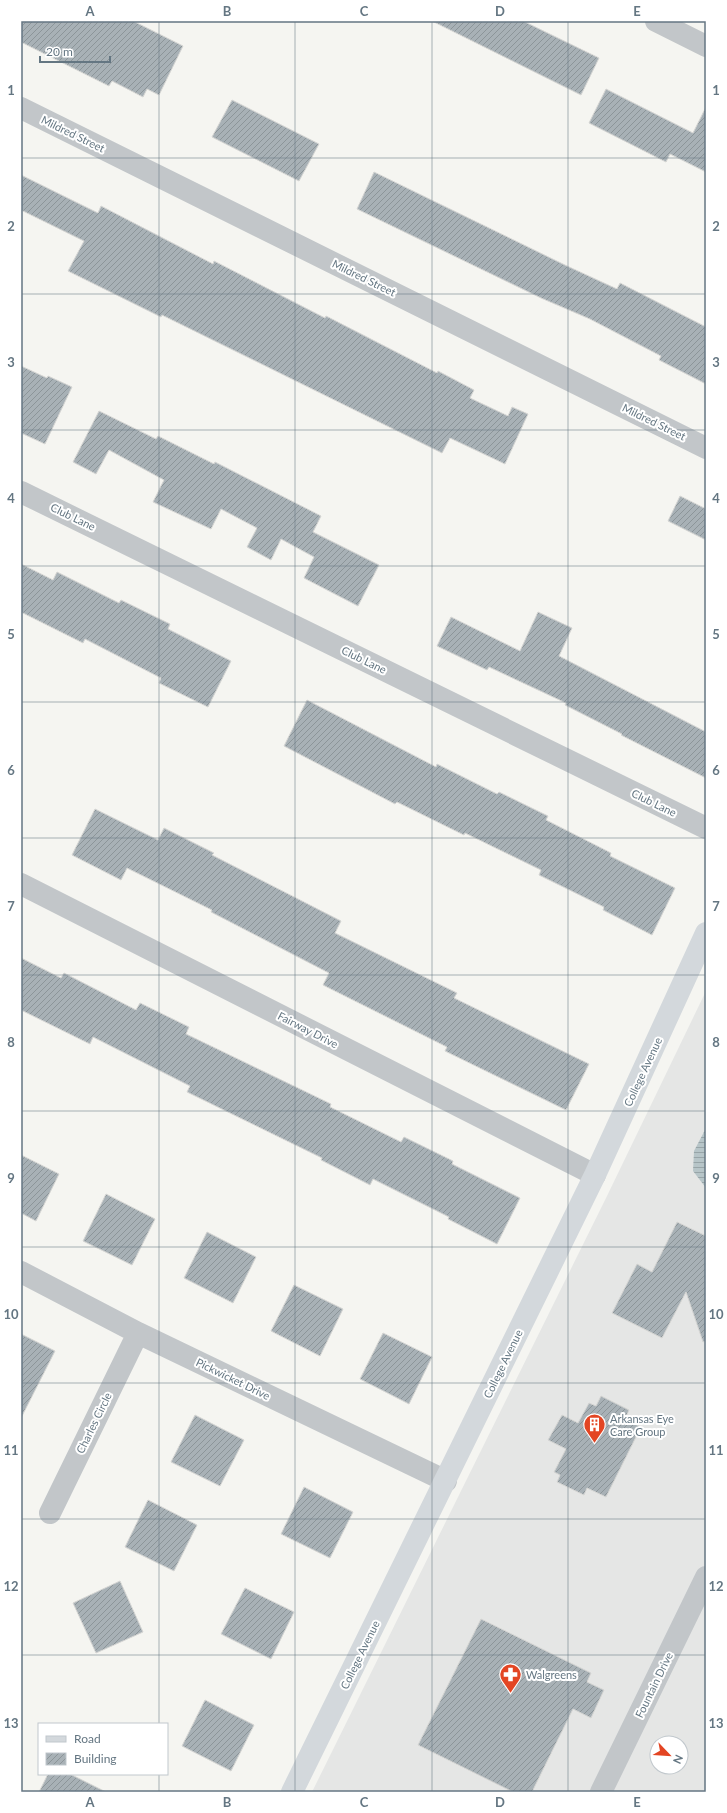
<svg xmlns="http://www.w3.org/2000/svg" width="727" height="1813" viewBox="0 0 727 1813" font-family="Lato,sans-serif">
	<defs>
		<pattern id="water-rules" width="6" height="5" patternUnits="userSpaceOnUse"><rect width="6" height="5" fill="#b7c5c8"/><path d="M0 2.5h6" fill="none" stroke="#98a5a8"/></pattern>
		<pattern id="building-hatch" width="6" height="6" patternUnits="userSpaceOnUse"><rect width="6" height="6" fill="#a8b1b6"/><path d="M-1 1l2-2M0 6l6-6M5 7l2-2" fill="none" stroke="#8c9599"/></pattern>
	</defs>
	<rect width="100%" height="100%" fill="#f5f5f1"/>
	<path fill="#e5e6e5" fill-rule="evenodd" d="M 706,991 L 706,1792 L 312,1792 L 607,1196 ZM 657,1743 L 681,1743 L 681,1767 L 657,1767 Z"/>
	<path fill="url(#water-rules)" d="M 706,1128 L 706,1188 L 693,1171 L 694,1151 Z"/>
	<path fill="url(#building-hatch)" stroke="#d6d6d4" d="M 21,21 L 133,21 L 183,46 L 159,95 L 147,89 L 143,97 L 112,81 L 109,86 L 21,42 Z
		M 432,21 L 523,21 L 599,58 L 581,95 Z
		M 606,89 L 693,133 L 706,107 L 706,172 L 670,154 L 666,162 L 589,123 Z
		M 232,100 L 319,144 L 299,181 L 212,137 Z
		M 374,172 L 567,266 L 617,289 L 620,283 L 706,327 L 706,384 L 659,360 L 661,356 L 590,319 L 541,298 L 357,209 Z
		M 21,175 L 98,213 L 101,206 L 213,264 L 214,261 L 325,318 L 326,316 L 437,373 L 438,371 L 474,390 L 470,398 L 508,416 L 512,407 L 528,414 L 505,464 L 450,438 L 442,453 L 162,315 L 161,317 L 68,271 L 84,241 L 21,210 Z
		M 21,366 L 47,378 L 48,376 L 72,387 L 45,444 L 21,433 Z
		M 99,411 L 156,439 L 158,436 L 214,464 L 215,462 L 321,516 L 313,532 L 379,565 L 358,606 L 304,578 L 314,557 L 281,539 L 271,560 L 247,547 L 257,528 L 221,509 L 211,529 L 153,502 L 164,480 L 109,450 L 96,474 L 73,462 Z
		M 680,496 L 706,509 L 706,540 L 668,521 Z
		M 21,564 L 53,580 L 57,572 L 119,603 L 121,600 L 170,624 L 168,629 L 231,661 L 208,707 L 159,683 L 161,678 L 85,639 L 83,643 L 21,612 Z
		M 538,612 L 572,628 L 559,656 L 706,732 L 706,778 L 621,735 L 622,734 L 565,705 L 566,703 L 489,667 L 487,670 L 437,646 L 451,617 L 520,651 Z
		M 307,700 L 436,767 L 437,764 L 497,794 L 499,792 L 548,816 L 546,820 L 611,853 L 610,856 L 675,888 L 652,935 L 603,910 L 604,907 L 539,875 L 541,870 L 465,833 L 464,835 L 397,802 L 395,804 L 284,746 Z
		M 95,809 L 158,840 L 164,828 L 214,853 L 212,855 L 341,921 L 335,933 L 457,993 L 454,998 L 589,1064 L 566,1110 L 445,1051 L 447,1047 L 323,985 L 329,973 L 211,912 L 212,910 L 127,868 L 121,880 L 72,855 Z
		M 21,958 L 61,978 L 64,973 L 136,1010 L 140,1003 L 189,1027 L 186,1034 L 331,1104 L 330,1107 L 401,1142 L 404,1137 L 453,1161 L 452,1164 L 520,1198 L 497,1244 L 448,1219 L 449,1217 L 373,1179 L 370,1185 L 321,1160 L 322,1158 L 187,1092 L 190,1086 L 93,1037 L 90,1044 L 21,1010 Z
		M 21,1155 L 59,1174 L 36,1221 L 21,1213 Z
		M 106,1194 L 155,1219 L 132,1265 L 83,1241 Z
		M 677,1222 L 706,1236 L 706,1341 L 703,1342 L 686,1292 L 662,1338 L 612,1313 L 637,1264 L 652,1272 Z
		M 207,1232 L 256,1257 L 233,1303 L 184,1278 Z
		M 294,1285 L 343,1309 L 320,1356 L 271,1331 Z
		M 383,1333 L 432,1357 L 409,1404 L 360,1379 Z
		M 21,1334 L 55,1351 L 21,1418 Z
		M 601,1396 L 629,1410 L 625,1419 L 641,1427 L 606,1497 L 587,1488 L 584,1495 L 557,1482 L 560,1475 L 554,1472 L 566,1449 L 548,1440 L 562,1415 L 578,1423 L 589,1403 L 596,1406 Z
		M 195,1415 L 244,1440 L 220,1486 L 171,1462 Z
		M 304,1487 L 353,1512 L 330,1558 L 281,1534 Z
		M 148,1500 L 197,1525 L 174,1571 L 125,1547 Z
		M 120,1581 L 143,1632 L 96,1653 L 73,1603 Z
		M 245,1588 L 294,1612 L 271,1659 L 221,1634 Z
		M 481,1619 L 591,1673 L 587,1682 L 604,1690 L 591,1718 L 573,1709 L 532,1792 L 513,1792 L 418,1745 Z
		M 205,1700 L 254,1725 L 231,1771 L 182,1746 Z
		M 48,1774 L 70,1774 L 106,1792 L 39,1792 Z"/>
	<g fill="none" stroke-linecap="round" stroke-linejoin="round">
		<path stroke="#c2c6c9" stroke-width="22" d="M 656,21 L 706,46
			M 21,108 L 706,448
			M 21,492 L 706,828
			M 21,884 L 595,1175
			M 21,1272 L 138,1333 L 446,1481
			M 50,1513 L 138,1333
			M 601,1792 L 706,1577"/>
		<path stroke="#d3d8dc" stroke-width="22" d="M 292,1792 L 595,1175 L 706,933"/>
	</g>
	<path fill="none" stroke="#647682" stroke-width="1" stroke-opacity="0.55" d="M 159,21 L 159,1724M 295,21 L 295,1792M 432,21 L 432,1792M 568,21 L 568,1792M 21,158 L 706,158M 21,294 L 706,294M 21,430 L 706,430M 21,566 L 706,566M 21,702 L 706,702M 21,838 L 706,838M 21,975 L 706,975M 21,1111 L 706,1111M 21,1247 L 706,1247M 21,1383 L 706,1383M 21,1519 L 706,1519M 21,1655 L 706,1655M 159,1774 L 159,1792"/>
	<defs>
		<symbol id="building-pin" viewBox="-11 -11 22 30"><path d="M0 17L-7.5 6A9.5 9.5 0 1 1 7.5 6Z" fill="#e34523" stroke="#fff"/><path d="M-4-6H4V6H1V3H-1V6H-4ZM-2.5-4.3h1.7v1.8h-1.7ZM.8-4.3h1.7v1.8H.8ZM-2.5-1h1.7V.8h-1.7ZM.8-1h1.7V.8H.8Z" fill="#fff"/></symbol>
		<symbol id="pharmacy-pin" viewBox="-11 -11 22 30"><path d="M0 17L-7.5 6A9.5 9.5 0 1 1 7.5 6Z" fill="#e34523" stroke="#fff"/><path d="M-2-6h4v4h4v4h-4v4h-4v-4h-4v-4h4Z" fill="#fff"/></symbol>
	</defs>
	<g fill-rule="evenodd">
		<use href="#building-pin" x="582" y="1412" width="25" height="34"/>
		<use href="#pharmacy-pin" x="498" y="1662" width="25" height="34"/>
	</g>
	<g text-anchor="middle" stroke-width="4" stroke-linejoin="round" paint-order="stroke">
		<g font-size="11" fill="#647682" stroke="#fff">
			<text transform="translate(73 134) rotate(26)" y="4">Mildred Street</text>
			<text transform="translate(364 278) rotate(26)" y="4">Mildred Street</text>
			<text transform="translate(654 422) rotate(26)" y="4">Mildred Street</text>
			<text transform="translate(73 517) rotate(26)" y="4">Club Lane</text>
			<text transform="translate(364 660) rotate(26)" y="4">Club Lane</text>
			<text transform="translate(654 803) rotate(26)" y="4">Club Lane</text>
			<text transform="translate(308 1030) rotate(27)" y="4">Fairway Drive</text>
			<text transform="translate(643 1072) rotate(-65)" y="4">College Avenue</text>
			<text transform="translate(503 1364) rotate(-64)" y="4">College Avenue</text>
			<text transform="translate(233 1379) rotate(26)" y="4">Pickwicket Drive</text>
			<text transform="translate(94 1423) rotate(-64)" y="4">Charles Circle</text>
			<text transform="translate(360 1655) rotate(-64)" y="4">College Avenue</text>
			<text transform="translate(654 1685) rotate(-64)" y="4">Fountain Drive</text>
		</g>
		<g font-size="11" fill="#647682" stroke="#fff" text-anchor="start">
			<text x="610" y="1423">Arkansas Eye<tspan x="610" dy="13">Care Group</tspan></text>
			<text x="526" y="1679">Walgreens</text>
		</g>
	</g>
	<rect width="727" height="1813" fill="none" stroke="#ffffff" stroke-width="44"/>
	<rect x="38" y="1723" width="130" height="52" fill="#ffffff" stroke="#c1c8cd"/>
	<rect x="46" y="1736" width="20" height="6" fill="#d3d8dc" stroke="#c1c8cd"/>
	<text x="74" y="1743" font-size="12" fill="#647682">Road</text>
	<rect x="46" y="1753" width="20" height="12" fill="url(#building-hatch)" stroke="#c1c8cd"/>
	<text x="74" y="1763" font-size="12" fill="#647682">Building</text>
	<g transform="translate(669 1755) rotate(115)"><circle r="19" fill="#ffffff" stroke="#c1c8cd"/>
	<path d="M0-3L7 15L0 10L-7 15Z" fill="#e34523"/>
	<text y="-6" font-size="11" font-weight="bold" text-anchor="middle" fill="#647682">N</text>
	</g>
	<path d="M40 56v6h70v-6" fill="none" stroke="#647682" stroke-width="2"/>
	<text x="46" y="56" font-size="12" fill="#647682" stroke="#ffffff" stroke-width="3" paint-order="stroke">20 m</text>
	<rect x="22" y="22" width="683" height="1769" fill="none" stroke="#647682" stroke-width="1.5"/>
	<g font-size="13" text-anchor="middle" font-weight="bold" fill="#647682">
		<text x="90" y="16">A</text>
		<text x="227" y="16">B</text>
		<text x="364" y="16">C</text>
		<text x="500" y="16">D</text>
		<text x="637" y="16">E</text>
		<text x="11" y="95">1</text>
		<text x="716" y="95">1</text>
		<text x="11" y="231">2</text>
		<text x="716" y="231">2</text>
		<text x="11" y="367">3</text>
		<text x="716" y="367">3</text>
		<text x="11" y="503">4</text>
		<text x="716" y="503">4</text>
		<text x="11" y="639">5</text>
		<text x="716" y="639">5</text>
		<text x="11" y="775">6</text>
		<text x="716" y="775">6</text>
		<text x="11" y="911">7</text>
		<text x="716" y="911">7</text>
		<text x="11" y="1047">8</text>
		<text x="716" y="1047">8</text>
		<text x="11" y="1183">9</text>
		<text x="716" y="1183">9</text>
		<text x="11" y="1319">10</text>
		<text x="716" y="1319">10</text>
		<text x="11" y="1455">11</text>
		<text x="716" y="1455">11</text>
		<text x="11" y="1591">12</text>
		<text x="716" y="1591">12</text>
		<text x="11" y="1728">13</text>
		<text x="716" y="1728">13</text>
		<text x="90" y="1807">A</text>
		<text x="227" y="1807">B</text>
		<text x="364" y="1807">C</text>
		<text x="500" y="1807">D</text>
		<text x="637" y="1807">E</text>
	</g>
</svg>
